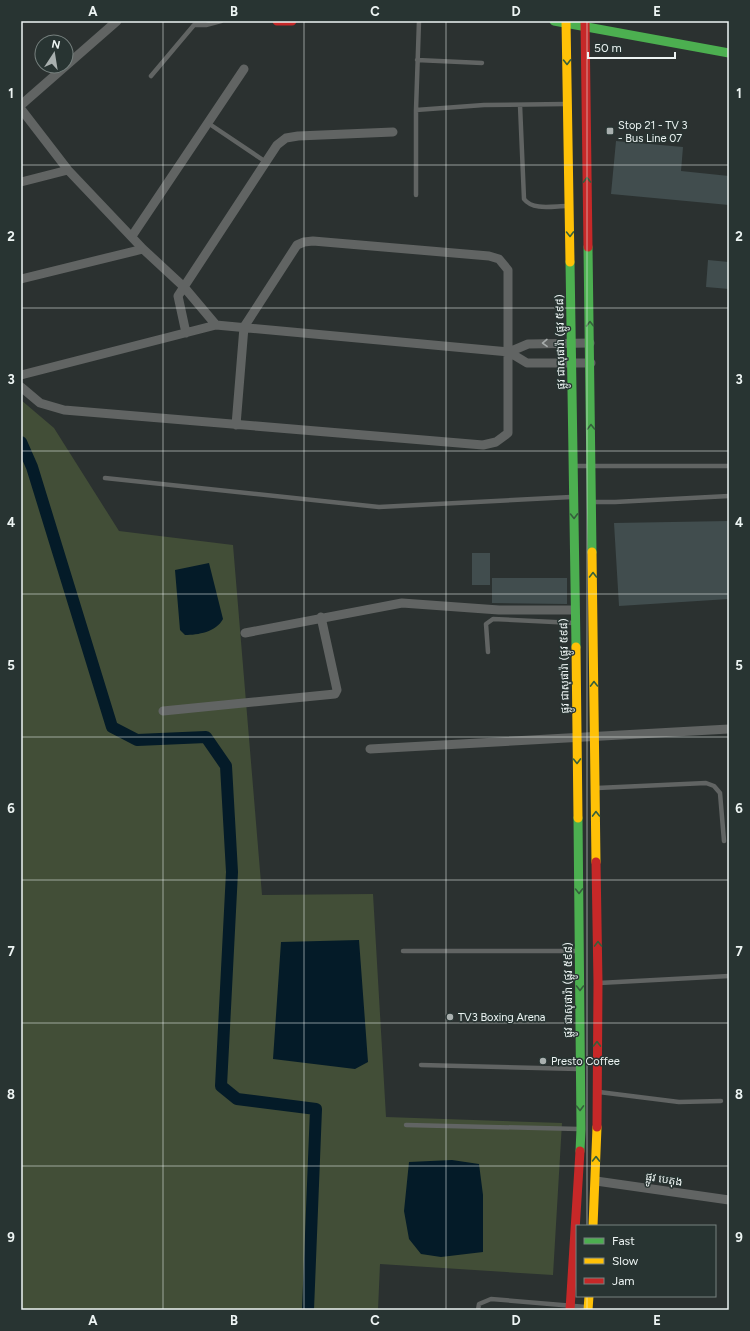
<svg xmlns="http://www.w3.org/2000/svg" width="750" height="1331" viewBox="0 0 750 1331" font-family="Figtree,'Noto Sans Khmer',sans-serif">
	<rect width="100%" height="100%" fill="#2b3130"/>
	<path fill="#424e37" d="M 21,400 L 54,428 L 119,531 L 233,545 L 262,895 L 373,894 L 386,1117 L 562,1123 L 553,1275 L 380,1264 L 378,1310 L 21,1310 Z"/>
	<path fill="#041b28" d="M 209,563 L 223,619 C 216,632 198,635 185,635 L 180,630 L 175,570 Z
		M 359,940 L 368,1062 L 355,1069 L 273,1059 L 281,942 Z
		M 452,1160 L 479,1164 L 483,1195 L 483,1252 L 441,1257 L 421,1254 L 409,1239 L 404,1211 L 409,1162 Z"/>
	<g fill="none" stroke-linecap="round" stroke-linejoin="round">
		<path stroke="#041b28" stroke-width="12" d="M 21,442 L 32,467 L 112,727 L 137,740 L 206,737 L 226,766 L 232,872 L 221,1086 L 237,1099 L 316,1109 L 308,1310"/>
	</g>
	<path fill="#414d4e" d="M 616,141 L 683,147 L 681,171 L 729,176 L 729,205 L 611,194 Z
		M 708,260 L 729,262 L 729,289 L 706,287 Z
		M 729,521 L 729,599 L 619,606 L 614,523 Z
		M 472,553 L 490,553 L 490,585 L 472,585 Z
		M 492,578 L 567,578 L 567,604 L 492,603 Z"/>
	<g fill="none" stroke-linecap="round" stroke-linejoin="round">
		<path stroke="#616463" stroke-width="4.5" d="M 417,60 L 482,63
			M 151,76 L 194,25 L 206,25 L 221,21
			M 520,105 L 524,199 C 533,211 554,206 567,206
			M 416,110 L 484,105 L 566,104
			M 208,123 L 266,162
			M 416,195 L 416,110 L 419,21
			M 575,466 L 729,466
			M 105,478 L 379,507 L 571,497
			M 594,502 L 615,502 L 729,496
			M 488,652 L 486,624 L 493,619 L 574,623
			M 597,788 L 706,783 L 714,786 L 720,793 L 724,841
			M 403,951 L 578,951
			M 599,983 L 729,976
			M 421,1065 L 579,1069
			M 599,1092 L 679,1102 L 721,1101
			M 406,1125 L 579,1129
			M 478,1310 L 479,1304 L 491,1299 L 586,1307"/>
		<path stroke="#616463" stroke-width="9" d="M 21,105 L 117,21
			M 21,109 L 68,170 L 143,249 L 184,287 L 216,325
			M 21,182 L 68,170
			M 132,236 L 244,69
			M 21,279 L 143,249
			M 186,333 L 178,296 L 277,145 L 286,138 L 298,136 L 393,132
			M 509,352 L 528,344 L 590,343
			M 21,375 L 216,325 L 509,352 L 527,363 L 591,363
			M 21,387 L 40,403 L 64,410 L 483,445 L 496,442 L 508,433 L 508,270 L 499,259 L 489,256 L 313,241 L 304,242 L 297,245 L 244,327 L 236,425
			M 245,633 L 402,603 L 499,610 L 575,610
			M 163,711 L 335,694 L 337,690 L 321,617
			M 370,749 L 729,729
			M 596,1181 L 729,1200"/>
		<path stroke="#4caf50" stroke-width="9" d="M 554,21 L 729,53
			M 588,247 L 592,552
			M 570,262 L 576,647
			M 578,818 L 581,1129 L 580,1151"/>
		<path stroke="#ffc107" stroke-width="9" d="M 566,21 L 570,262
			M 592,552 L 596,862
			M 576,647 L 578,818
			M 593,1226 L 597,1127
			M 588,1310 L 589,1296"/>
		<path stroke="#c62828" stroke-width="9" d="M 277,21 L 292,21
			M 585,21 L 588,247
			M 596,862 L 598,983 L 597,1127
			M 570,1310 L 580,1151"/>
	</g>
	<defs><path id="oneway-chevron" d="M-2-3.5L2.5 0L-2 3.5" fill="none" stroke-width="1.6" stroke-linecap="round" stroke-linejoin="round"/></defs>
	<g stroke="#355f3c">
		<use href="#oneway-chevron" transform="translate(567 62) rotate(89)"/>
		<use href="#oneway-chevron" transform="translate(587 180) rotate(-91)"/>
		<use href="#oneway-chevron" transform="translate(570 234) rotate(89)"/>
		<use href="#oneway-chevron" transform="translate(590 324) rotate(-91)"/>
		<use href="#oneway-chevron" transform="translate(591 427) rotate(-91)"/>
		<use href="#oneway-chevron" transform="translate(574 516) rotate(89)"/>
		<use href="#oneway-chevron" transform="translate(593 575) rotate(-90)"/>
		<use href="#oneway-chevron" transform="translate(594 684) rotate(-91)"/>
		<use href="#oneway-chevron" transform="translate(577 761) rotate(89)"/>
		<use href="#oneway-chevron" transform="translate(596 814) rotate(-91)"/>
		<use href="#oneway-chevron" transform="translate(579 891) rotate(89)"/>
		<use href="#oneway-chevron" transform="translate(598 944) rotate(-91)"/>
		<use href="#oneway-chevron" transform="translate(580 988) rotate(90)"/>
		<use href="#oneway-chevron" transform="translate(597 1044) rotate(-89)"/>
		<use href="#oneway-chevron" transform="translate(580 1108) rotate(89)"/>
		<use href="#oneway-chevron" transform="translate(596 1159) rotate(-89)"/>
	</g>
	<use stroke="#a7acab" href="#oneway-chevron" transform="translate(545 343) rotate(179)"/>
	<path fill="none" stroke="#edf4f3" stroke-width="1" stroke-opacity="0.55" d="M 163,21 L 163,1310M 304,21 L 304,1310M 446,21 L 446,1310M 587,21 L 587,1226M 21,165 L 729,165M 21,308 L 729,308M 21,451 L 729,451M 21,594 L 729,594M 21,737 L 729,737M 21,880 L 729,880M 21,1023 L 729,1023M 21,1166 L 729,1166M 587,1296 L 587,1310"/>
	<g fill="#a9b0af" stroke="#283432" stroke-width="1.5">
		<rect x="606" y="127" width="8" height="8" rx="2"/>
		<circle cx="450" cy="1017" r="4"/>
		<circle cx="543" cy="1061" r="4"/>
	</g>
	<g text-anchor="middle" stroke-width="3" stroke-linejoin="round" paint-order="stroke">
		<g font-size="11" fill="#edf4f3" stroke="#283432" text-anchor="start">
			<text x="618" y="129">Stop 21 - TV 3<tspan x="618" dy="13">- Bus Line 07</tspan></text>
			<text x="458" y="1021">TV3 Boxing Arena</text>
			<text x="551" y="1065">Presto Coffee</text>
		</g>
		<g font-size="11" fill="#edf4f3" stroke="#283432">
			<text transform="translate(560 342) rotate(-91)" y="4">ផ្លូវ ជាសុផារ៉ា (ផ្លូវ ៥៩៨)</text>
			<text transform="translate(564 666) rotate(-91)" y="4">ផ្លូវ ជាសុផារ៉ា (ផ្លូវ ៥៩៨)</text>
			<text transform="translate(568 990) rotate(-90)" y="4">ផ្លូវ ជាសុផារ៉ា (ផ្លូវ ៥៩៨)</text>
			<text transform="translate(664 1179) rotate(9)" y="4">ផ្លូវ បេតុង</text>
		</g>
	</g>
	<rect width="750" height="1331" fill="none" stroke="#283432" stroke-width="44"/>
	<rect x="576" y="1225" width="140" height="72" fill="#283432" stroke="#77817f"/>
	<rect x="584" y="1238" width="20" height="6" fill="#4caf50" stroke="#77817f"/>
	<text x="612" y="1245" font-size="12" fill="#edf4f3">Fast</text>
	<rect x="584" y="1258" width="20" height="6" fill="#ffc107" stroke="#77817f"/>
	<text x="612" y="1265" font-size="12" fill="#edf4f3">Slow</text>
	<rect x="584" y="1278" width="20" height="6" fill="#c62828" stroke="#77817f"/>
	<text x="612" y="1285" font-size="12" fill="#edf4f3">Jam</text>
	<g transform="translate(54 54) rotate(12)"><circle r="19" fill="#283432" stroke="#77817f"/>
	<path d="M0-3L7 15L0 10L-7 15Z" fill="#a9b0af"/>
	<text y="-6" font-size="11" font-weight="bold" text-anchor="middle" fill="#edf4f3">N</text>
	</g>
	<path d="M588 52v6h87v-6" fill="none" stroke="#edf4f3" stroke-width="2"/>
	<text x="594" y="52" font-size="12" fill="#edf4f3" stroke="#283432" stroke-width="3" paint-order="stroke">50 m</text>
	<rect x="22" y="22" width="706" height="1287" fill="none" stroke="#edf4f3" stroke-width="1.5"/>
	<g font-size="13" text-anchor="middle" font-weight="bold" fill="#edf4f3">
		<text x="93" y="16">A</text>
		<text x="234" y="16">B</text>
		<text x="375" y="16">C</text>
		<text x="516" y="16">D</text>
		<text x="657" y="16">E</text>
		<text x="11" y="98">1</text>
		<text x="739" y="98">1</text>
		<text x="11" y="241">2</text>
		<text x="739" y="241">2</text>
		<text x="11" y="384">3</text>
		<text x="739" y="384">3</text>
		<text x="11" y="527">4</text>
		<text x="739" y="527">4</text>
		<text x="11" y="670">5</text>
		<text x="739" y="670">5</text>
		<text x="11" y="813">6</text>
		<text x="739" y="813">6</text>
		<text x="11" y="956">7</text>
		<text x="739" y="956">7</text>
		<text x="11" y="1099">8</text>
		<text x="739" y="1099">8</text>
		<text x="11" y="1242">9</text>
		<text x="739" y="1242">9</text>
		<text x="93" y="1325">A</text>
		<text x="234" y="1325">B</text>
		<text x="375" y="1325">C</text>
		<text x="516" y="1325">D</text>
		<text x="657" y="1325">E</text>
	</g>
</svg>
